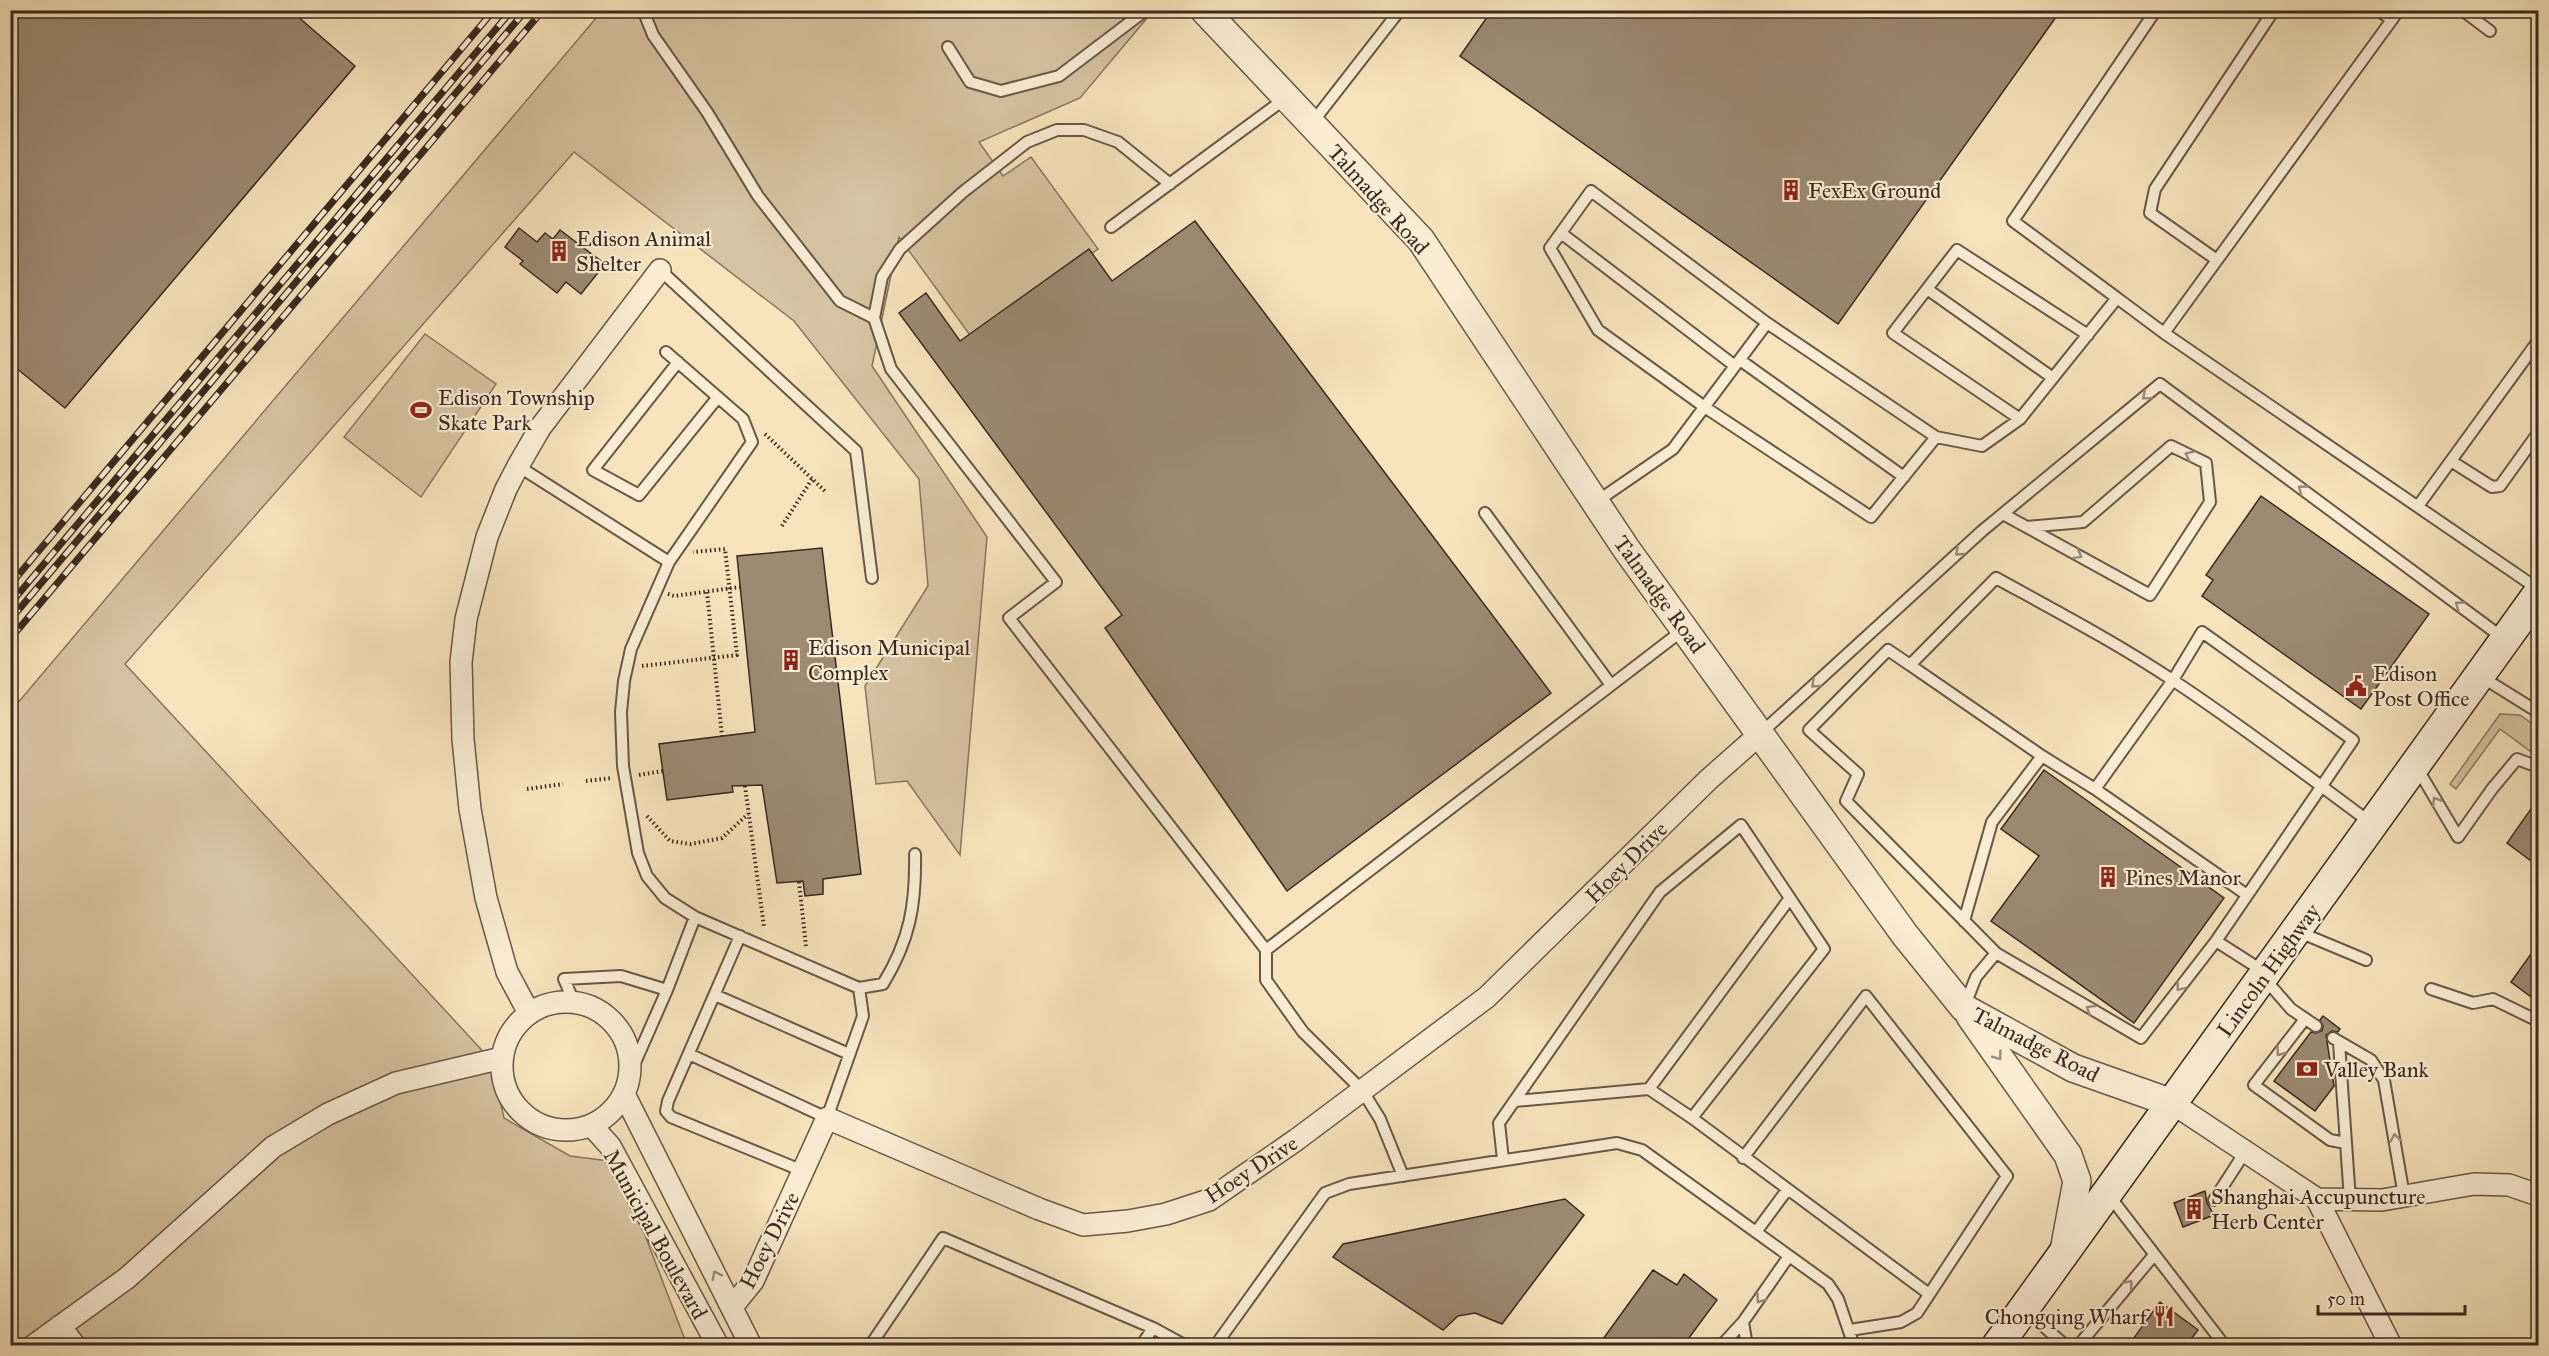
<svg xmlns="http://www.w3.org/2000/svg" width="2549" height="1356" viewBox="0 0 2549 1356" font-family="'IM FELL Great Primer',serif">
	<rect width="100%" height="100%" fill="#f7e4bd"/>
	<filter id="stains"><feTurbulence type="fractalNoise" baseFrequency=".00333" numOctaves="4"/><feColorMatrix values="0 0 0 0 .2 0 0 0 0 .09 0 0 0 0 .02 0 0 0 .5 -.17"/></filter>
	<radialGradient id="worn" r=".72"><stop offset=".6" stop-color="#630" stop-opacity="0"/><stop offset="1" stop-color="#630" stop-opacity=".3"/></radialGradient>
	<path fill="#d7c4a2" stroke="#887661" stroke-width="1.5" d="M 602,11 L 1153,11 L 1080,98 L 979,142 L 1003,176 L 1031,157 L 1098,249 L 972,338 L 899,237 L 872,366 L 987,537 L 960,855 L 907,781 L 876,784 L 865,686 L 928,586 L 919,479 L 794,321 L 574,152 L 125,664 L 491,1060 L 504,1118 L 570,1156 L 617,1162 L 687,1345 L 11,1346 L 11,711 Z
		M 425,334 L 496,384 L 421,497 L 344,437 Z
		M 2500,714 L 2520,715 L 2538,728 L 2538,757 L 2500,729 L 2456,789 L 2450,784 Z"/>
	<path fill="#9c8a72" stroke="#392920" stroke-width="1.5" d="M 10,10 L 290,10 L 355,66 L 65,408 L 10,363 Z
		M 1492,10 L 2061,10 L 1838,324 L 1460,56 Z
		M 1195,221 L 1551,693 L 1287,891 L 1105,628 L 1122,615 L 899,313 L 926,293 L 960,341 L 1089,249 L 1112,281 Z
		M 519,228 L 537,242 L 545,233 L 553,239 L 560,230 L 605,264 L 581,294 L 566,282 L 557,293 L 520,264 L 523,261 L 505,247 Z
		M 2261,496 L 2429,614 L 2361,709 L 2202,596 L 2213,580 L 2206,575 Z
		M 822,548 L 861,874 L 823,879 L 823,894 L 805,896 L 803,881 L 777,883 L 762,785 L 732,786 L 733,792 L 667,800 L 659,744 L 755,732 L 737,556 Z
		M 2044,770 L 2224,898 L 2134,1023 L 1991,921 L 2039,856 L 2001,829 Z
		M 2538,799 L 2538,866 L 2507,843 Z
		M 2538,944 L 2538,1002 L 2511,982 Z
		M 2323,1016 L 2340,1029 L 2338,1032 L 2332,1031 L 2326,1035 L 2334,1086 L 2315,1111 L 2274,1081 L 2311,1032 L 2316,1033 L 2322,1031 L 2323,1026 L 2320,1020 Z
		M 2205,1191 L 2207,1203 L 2214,1215 L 2183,1227 L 2174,1203 Z
		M 1565,1199 L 1584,1215 L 1502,1324 L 1475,1313 L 1458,1316 L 1443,1330 L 1333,1257 L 1343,1244 Z
		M 1653,1270 L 1677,1285 L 1684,1274 L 1717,1300 L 1683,1346 L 1598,1346 Z
		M 2160,1302 L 2198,1330 L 2186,1346 L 2128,1346 Z"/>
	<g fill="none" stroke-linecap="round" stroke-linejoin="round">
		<defs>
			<path id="service" d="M 643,10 L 653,35 L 707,112 L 758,196 L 840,301 L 874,318
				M 2378,10 L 2392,20
				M 2399,10 L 2164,333 L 2538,589
				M 2462,10 L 2490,31
				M 948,47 L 970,82 L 1001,91 L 1059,76 L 1146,10
				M 1312,123 L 1400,10
				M 1170,184 L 1118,142 L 1084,130 L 1057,130 L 1027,142 L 963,192 L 900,249 L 882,277 L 874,318 L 891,369 L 1056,582 L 1009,618 L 1266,950 L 1683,630
				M 1111,227 L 1286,98
				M 1561,233 L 1735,366
				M 2217,260 L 2150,213 L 2155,189 L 2274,10
				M 660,270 L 856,451 L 872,578
				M 1927,289 L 2053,378
				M 2117,298 L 2013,221 L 2156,10
				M 1740,360 L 1904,477
				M 678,362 L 593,470 L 639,495 L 718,397
				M 2020,419 L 1893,333 L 1957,250 L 2088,335
				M 1936,437 L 1871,517 L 1706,408 L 1598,330 L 1550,248 L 1591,191 L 1767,323 L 1936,437 L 1982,446 L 2020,419 L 2117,298 L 2164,333
				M 2451,461 L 2492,487 L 2500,486 L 2538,433
				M 518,466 L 669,562
				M 1596,502 L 1673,449 L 1767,323
				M 2418,506 L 2538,341
				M 1485,513 L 1611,685
				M 2003,514 L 2150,595 L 2210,502 L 2206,463 L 2171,446 L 2083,522 L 2027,527
				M 1910,665 L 1888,650 L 1809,730 L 1858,774 L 1846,801 L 1996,953 L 1976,977 L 1965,1005
				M 2480,676 L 2538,712
				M 1761,733 L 1982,531 L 2160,384 L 2503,638
				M 2417,768 L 2458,837 L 2492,789 L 2517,759 L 2538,767
				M 2095,789 L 2247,895
				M 1964,921 L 1992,822 L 2042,756
				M 2299,932 L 2366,960
				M 740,936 L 668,1101 L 666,1111 L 671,1117 L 803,1171
				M 2216,941 L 2263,971
				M 1266,950 L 1266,980 L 1303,1032 L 1362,1090 L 1380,1119 L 1403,1176
				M 1996,953 L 2141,1038 L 2216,941 L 2315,796 L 2353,740 L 2202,632 L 2173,680 L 2095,789 L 2042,756 L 1910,665 L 1996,578 C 2056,611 2117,643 2174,681 C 2242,726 2306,775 2371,823
				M 2264,978 L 2291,1009 L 2316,1026
				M 859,988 L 883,984 C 910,940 916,904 915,854
				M 2431,989 L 2473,1003 L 2493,999 L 2538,1021
				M 715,995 L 849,1054
				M 574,1002 L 564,979 L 621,976 L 667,990
				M 2305,1019 L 2254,1085 L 2330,1140 L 2346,1143
				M 2333,1038 L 2371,1060 L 2384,1080 L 2404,1196
				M 2339,1043 L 2350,1200
				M 689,1054 L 827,1118 L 863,1016 L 859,988 L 695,917
				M 630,1074 L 667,990 L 695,917 L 665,898 L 647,876 L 638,853 L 623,766 L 621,712 L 624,681 L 631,649 L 669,562 L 752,442 L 743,419 L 666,352
				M 1649,1089 L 1790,898
				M 1515,1101 L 1649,1089 L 1692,1118 L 1929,1294
				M 1743,1158 L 1866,996 L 2007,1176 L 1917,1313 L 1901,1322 L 1850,1330
				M 1503,1160 L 1499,1123 L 1660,892 L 1741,825 L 1824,949 L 1692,1118
				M 2108,1194 L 2225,1346
				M 2214,1200 L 2245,1152
				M 1756,1232 L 1787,1190
				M 2024,1309 L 2066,1346
				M 870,1346 L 943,1238 L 1153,1328
				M 1141,1346 L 1153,1328 L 1186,1346
				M 1215,1346 L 1325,1193 L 1349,1184 L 1617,1143 L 1642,1150 L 1828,1284 L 1838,1299 L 1854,1346
				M 1721,1346 L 1743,1322
				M 1747,1346 L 1743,1322 L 1789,1256
				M 2078,1346 L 2154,1255"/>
			<path id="minor" d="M502 1066a64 64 0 1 1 128 0a64 64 0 1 1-128 0Z
				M 529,1013 L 507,972 L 486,898 L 470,809 L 463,739 L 461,662 L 466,619 L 487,537 L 506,489 L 518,466 L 540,428 L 660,270
				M 624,1094 L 751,1346
				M 2172,1103 L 2317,1199 L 2391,1346
				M 591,1125 L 610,1146 L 718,1346
				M 2317,1199 L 2382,1200 L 2474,1184 L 2509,1185 L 2538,1195
				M 732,1307 L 753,1281 L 827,1118 L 1039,1209 L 1083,1225 L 1128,1221 L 1166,1214 L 1209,1200 L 1296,1140 L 1487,997 L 1708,780 L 1760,734
				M 60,1326 L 75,1346
				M 33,1346 L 127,1278 L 273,1147 L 328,1114 L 396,1083 L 502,1058"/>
			<path id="tertiary" d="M 1204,10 L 1421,240 L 1627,550 L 1905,935 L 1964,1008 L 2073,1068 L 2172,1103
				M 1970,1016 L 2068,1155 L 2077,1181 L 2063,1256"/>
			<path id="secondary" d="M 1997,1346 L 2538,594"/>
		</defs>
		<use href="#service" stroke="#685847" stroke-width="14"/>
		<use href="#minor" stroke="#685847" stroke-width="24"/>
		<use href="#tertiary" stroke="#685847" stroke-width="30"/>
		<use href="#secondary" stroke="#392920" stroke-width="33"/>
		<path stroke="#392920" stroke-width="4" stroke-dasharray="1.5 3" stroke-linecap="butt" d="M 765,434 L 827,493
			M 782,526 L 812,479
			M 707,592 L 722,736
			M 668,594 L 674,596 L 740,587
			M 642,666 L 737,655 L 725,549 L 693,552
			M 639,775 L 663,771
			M 586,781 L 612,778
			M 745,786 L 764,927
			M 527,789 L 563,784
			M 647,816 L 670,841 L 691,844 L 722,838 L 748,814
			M 799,882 L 806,946"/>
		<use href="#service" stroke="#faedd4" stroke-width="10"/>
		<use href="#minor" stroke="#faedd4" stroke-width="21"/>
		<use href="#tertiary" stroke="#faedd4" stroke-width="27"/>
		<use href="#secondary" stroke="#faedd4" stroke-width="30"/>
		<defs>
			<path id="rail" d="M 10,585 L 494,10
				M 10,604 L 512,10
				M 10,620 L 526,10
				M 10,639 L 543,10"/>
		</defs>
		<use href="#rail" stroke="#392920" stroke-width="7"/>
		<use href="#rail" stroke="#faedd4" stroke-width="4.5" stroke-dasharray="14" stroke-linecap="butt"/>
	</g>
	<defs><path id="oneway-chevron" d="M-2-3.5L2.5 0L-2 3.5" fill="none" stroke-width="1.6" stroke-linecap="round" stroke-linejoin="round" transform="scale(1.5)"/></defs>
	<g stroke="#9a8b7a">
		<use href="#oneway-chevron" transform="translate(2146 396) rotate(140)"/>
		<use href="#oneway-chevron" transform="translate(2189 455) rotate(-154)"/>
		<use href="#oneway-chevron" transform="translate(2302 489) rotate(-144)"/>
		<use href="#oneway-chevron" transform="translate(1959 552) rotate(138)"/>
		<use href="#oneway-chevron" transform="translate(2078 555) rotate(29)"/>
		<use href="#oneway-chevron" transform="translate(2459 605) rotate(-144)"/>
		<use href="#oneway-chevron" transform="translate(1815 684) rotate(138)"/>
		<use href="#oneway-chevron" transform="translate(2436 801) rotate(-121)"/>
		<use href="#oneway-chevron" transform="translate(2180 987) rotate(128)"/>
		<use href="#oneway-chevron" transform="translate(2090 1009) rotate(-149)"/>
		<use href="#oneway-chevron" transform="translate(2280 1052) rotate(127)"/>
		<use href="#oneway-chevron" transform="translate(1998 1056) rotate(54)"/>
		<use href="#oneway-chevron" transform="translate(2395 1138) rotate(-99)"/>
		<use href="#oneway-chevron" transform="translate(716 1275) rotate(-117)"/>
		<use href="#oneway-chevron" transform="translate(2129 1284) rotate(-50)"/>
		<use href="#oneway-chevron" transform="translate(1760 1299) rotate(125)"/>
	</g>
	<defs>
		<symbol id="building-bare" viewBox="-9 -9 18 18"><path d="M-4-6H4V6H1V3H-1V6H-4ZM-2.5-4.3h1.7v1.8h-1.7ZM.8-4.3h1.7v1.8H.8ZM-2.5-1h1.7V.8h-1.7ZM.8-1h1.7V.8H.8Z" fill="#8f2418" stroke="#faedd4" stroke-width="2.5" paint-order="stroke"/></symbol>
		<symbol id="stadium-bare" viewBox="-9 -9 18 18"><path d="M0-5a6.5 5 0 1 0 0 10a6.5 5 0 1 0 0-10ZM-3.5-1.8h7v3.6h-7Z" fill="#8f2418" stroke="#faedd4" stroke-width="2.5" paint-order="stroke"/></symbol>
		<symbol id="civic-bare" viewBox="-9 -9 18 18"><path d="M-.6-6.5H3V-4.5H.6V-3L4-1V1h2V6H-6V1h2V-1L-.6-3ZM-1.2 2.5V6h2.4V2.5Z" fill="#8f2418" stroke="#faedd4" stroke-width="2.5" paint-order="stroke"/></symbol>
		<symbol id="bank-bare" viewBox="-9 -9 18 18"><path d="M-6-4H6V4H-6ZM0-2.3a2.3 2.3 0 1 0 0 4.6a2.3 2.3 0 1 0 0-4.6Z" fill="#8f2418" stroke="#faedd4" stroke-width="2.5" paint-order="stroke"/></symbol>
		<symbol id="restaurant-bare" viewBox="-9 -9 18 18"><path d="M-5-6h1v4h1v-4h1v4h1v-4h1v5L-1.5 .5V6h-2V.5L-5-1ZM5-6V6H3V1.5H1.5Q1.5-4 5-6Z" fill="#8f2418" stroke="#faedd4" stroke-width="2.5" paint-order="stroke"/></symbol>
	</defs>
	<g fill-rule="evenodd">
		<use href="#building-bare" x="1776" y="175" width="30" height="30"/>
		<use href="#building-bare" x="544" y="236" width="30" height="30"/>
		<use href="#stadium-bare" x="406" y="395" width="30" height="30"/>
		<use href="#building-bare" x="776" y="645" width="30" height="30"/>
		<use href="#civic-bare" x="2341" y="671" width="30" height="30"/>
		<use href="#building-bare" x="2093" y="862" width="30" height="30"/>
		<use href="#bank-bare" x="2292" y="1054" width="30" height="30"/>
		<use href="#building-bare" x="2179" y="1194" width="30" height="30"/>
		<use href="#restaurant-bare" x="2149" y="1301" width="30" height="30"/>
	</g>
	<g text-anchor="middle" stroke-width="4.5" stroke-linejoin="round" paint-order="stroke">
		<g font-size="22" fill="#392920" stroke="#faedd4" text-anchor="start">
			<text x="1808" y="198">FexEx Ground</text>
			<text x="576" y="246">Edison Animal<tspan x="576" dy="25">Shelter</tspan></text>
			<text x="438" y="405">Edison Township<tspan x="438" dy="25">Skate Park</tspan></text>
			<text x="808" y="655">Edison Municipal<tspan x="808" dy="25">Complex</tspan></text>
			<text x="2373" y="681">Edison<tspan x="2373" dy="25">Post Office</tspan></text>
			<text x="2125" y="885">Pines Manor</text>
			<text x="2324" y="1077">Valley Bank</text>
			<text x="2211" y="1204">Shanghai Accupuncture<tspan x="2211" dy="25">Herb Center</tspan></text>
			<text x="2147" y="1324" text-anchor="end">Chongqing Wharf</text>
		</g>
		<g font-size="22" fill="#392920" stroke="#faedd4">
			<text transform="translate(1379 199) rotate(48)" y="8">Talmadge Road</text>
			<text transform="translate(1660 594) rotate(54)" y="8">Talmadge Road</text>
			<text transform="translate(1626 862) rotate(-45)" y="8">Hoey Drive</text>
			<text transform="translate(2268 970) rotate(-54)" y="8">Lincoln Highway</text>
			<text transform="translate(2036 1044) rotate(27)" y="8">Talmadge Road</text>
			<text transform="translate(1251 1169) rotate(-33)" y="8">Hoey Drive</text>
			<text transform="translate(656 1234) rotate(61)" y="8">Municipal Boulevard</text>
			<text transform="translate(769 1240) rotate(-63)" y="8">Hoey Drive</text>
		</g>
	</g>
	<rect width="2549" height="1356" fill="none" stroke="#f7e4bd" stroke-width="36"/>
	<rect x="12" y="12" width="2525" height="1332" fill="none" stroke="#392920" stroke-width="3"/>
	<rect x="18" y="18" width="2513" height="1320" fill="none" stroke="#392920" stroke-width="1.5"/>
	<path d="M2318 1305v9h147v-9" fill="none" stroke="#392920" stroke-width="3"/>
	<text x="2327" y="1305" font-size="18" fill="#392920" stroke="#faedd4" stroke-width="4.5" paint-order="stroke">50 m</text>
	<rect width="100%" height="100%" filter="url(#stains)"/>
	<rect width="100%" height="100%" fill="url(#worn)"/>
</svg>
